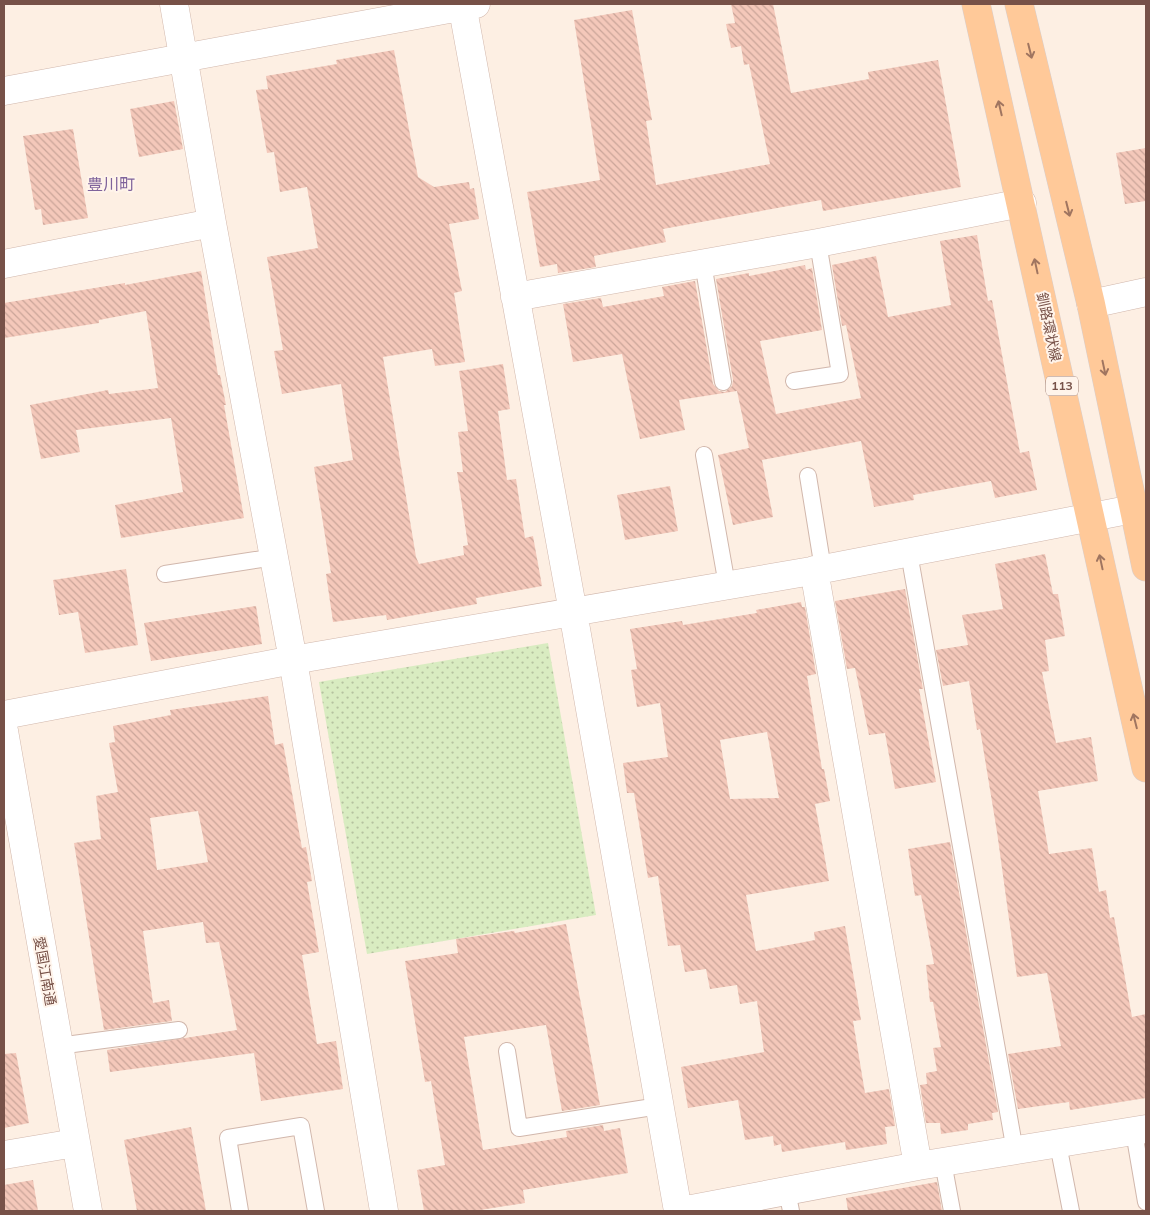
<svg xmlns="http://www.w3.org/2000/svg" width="1150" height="1215" viewBox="0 0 1150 1215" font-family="Mulish,'Noto Sans JP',sans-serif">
	<defs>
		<pattern id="green-dots" width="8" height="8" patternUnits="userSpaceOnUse" patternTransform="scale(1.25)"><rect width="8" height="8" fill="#d9ecc1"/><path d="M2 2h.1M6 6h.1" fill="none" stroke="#b5c29f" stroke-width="1.8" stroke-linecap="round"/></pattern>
		<pattern id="building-back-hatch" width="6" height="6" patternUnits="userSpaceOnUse" patternTransform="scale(1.25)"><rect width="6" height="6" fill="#f4c8ba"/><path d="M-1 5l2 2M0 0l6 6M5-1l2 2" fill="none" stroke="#caa599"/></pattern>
	</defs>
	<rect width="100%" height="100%" fill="#fdefe3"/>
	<path fill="url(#green-dots)" d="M 548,643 L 596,915 L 367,954 L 319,682 Z"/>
	<path fill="url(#building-back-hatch)" fill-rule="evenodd" d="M 731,4 L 773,4 L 791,93 L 869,79 L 868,72 L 938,60 L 961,187 L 823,211 L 821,200 L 663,229 L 666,242 L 594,256 L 596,267 L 558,273 L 557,264 L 540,267 L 527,192 L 600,180 L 574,20 L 632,10 L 652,120 L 646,121 L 656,185 L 770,164 L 749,64 L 744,65 L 741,46 L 731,48 L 726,24 L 735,23 Z
		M 394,50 L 418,177 L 434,187 L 469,182 L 470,189 L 474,188 L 479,219 L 449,224 L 462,291 L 454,293 L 465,362 L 435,366 L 432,349 L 383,357 L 416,557 L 419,564 L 464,555 L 463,546 L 468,545 L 457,472 L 463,472 L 458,432 L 468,431 L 459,371 L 503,364 L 510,409 L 498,411 L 507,480 L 516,479 L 525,538 L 533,536 L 542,586 L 476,598 L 477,604 L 387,620 L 386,615 L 333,622 L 326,574 L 331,573 L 314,467 L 353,460 L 341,384 L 282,394 L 274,351 L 283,350 L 267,257 L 318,248 L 307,187 L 280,192 L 274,152 L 267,153 L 256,90 L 268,89 L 266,76 L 337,64 L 336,60 Z
		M 174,101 L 183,149 L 139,157 L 130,109 Z
		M 73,129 L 88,218 L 43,225 L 41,209 L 35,210 L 23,136 Z
		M 1146,148 L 1146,201 L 1125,204 L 1116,153 Z
		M 977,235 L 988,301 L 992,300 L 1020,453 L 1029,451 L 1037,490 L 995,498 L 991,481 L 913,495 L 914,500 L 874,507 L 861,441 L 762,460 L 773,517 L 733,525 L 718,455 L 749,448 L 737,391 L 679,400 L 685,430 L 640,439 L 622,354 L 573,362 L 563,304 L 601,298 L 603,307 L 664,296 L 662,287 L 695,281 L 713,384 L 719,391 L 725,392 L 732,386 L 733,380 L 716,279 L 749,273 L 749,276 L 805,265 L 806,270 L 812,268 L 822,330 L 760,341 L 776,414 L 861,398 L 846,325 L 842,326 L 832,265 L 876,256 L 888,317 L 951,305 L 940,241 Z
		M 201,271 L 218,375 L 220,375 L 226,405 L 224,405 L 244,518 L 121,538 L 115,505 L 183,492 L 171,418 L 76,430 L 80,452 L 41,459 L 30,405 L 108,390 L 109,394 L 158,388 L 146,311 L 99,320 L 99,323 L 4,338 L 4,303 L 125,283 L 125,285 Z
		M 670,486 L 678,531 L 625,540 L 617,495 Z
		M 1045,554 L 1053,594 L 1058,594 L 1065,636 L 1045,640 L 1049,671 L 1042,672 L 1056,743 L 1091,737 L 1098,781 L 1038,791 L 1049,854 L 1092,848 L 1099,892 L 1106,890 L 1110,918 L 1114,917 L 1132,1017 L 1146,1014 L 1146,1098 L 1070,1110 L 1069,1102 L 1018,1109 L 1008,1054 L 1061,1046 L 1047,973 L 1017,977 L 997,832 L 980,729 L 977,730 L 969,681 L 943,686 L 936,650 L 968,645 L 962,615 L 1003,609 L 995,564 Z
		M 126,569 L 138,645 L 85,653 L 78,612 L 59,615 L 53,580 Z
		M 905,589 L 923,689 L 919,689 L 936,782 L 895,789 L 885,733 L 869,735 L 855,668 L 847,669 L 835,601 Z
		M 801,602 L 802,607 L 805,607 L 816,674 L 807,676 L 822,769 L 824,769 L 830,801 L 815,804 L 829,881 L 746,895 L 756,951 L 815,940 L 814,932 L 845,926 L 861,1020 L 853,1021 L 865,1093 L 889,1089 L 895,1126 L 885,1127 L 887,1144 L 846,1150 L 845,1142 L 782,1152 L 781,1144 L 774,1146 L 773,1136 L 745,1140 L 738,1100 L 688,1108 L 681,1067 L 764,1052 L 757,1001 L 740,1004 L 737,985 L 710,989 L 706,969 L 685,972 L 680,945 L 668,946 L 658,876 L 648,878 L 634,793 L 627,793 L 623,763 L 668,757 L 660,703 L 637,707 L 631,670 L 637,669 L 630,629 L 682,621 L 683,625 L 757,613 L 756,610 ZM 767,732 L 779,798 L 730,799 L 720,740 Z
		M 256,606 L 262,644 L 151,661 L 144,623 Z
		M 268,696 L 275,745 L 283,743 L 302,848 L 306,847 L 312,881 L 307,882 L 319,952 L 302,955 L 317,1044 L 336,1041 L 343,1089 L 261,1101 L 254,1053 L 110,1072 L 107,1050 L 237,1030 L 219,942 L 206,943 L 203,922 L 143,931 L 153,1003 L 169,1000 L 172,1021 L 104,1030 L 74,843 L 101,839 L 96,796 L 118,792 L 109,743 L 115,742 L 113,726 L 171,715 L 170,710 ZM 198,811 L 208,862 L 157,870 L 150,818 Z
		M 950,842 L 998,1112 L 992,1113 L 993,1120 L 968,1124 L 968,1130 L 941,1134 L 940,1123 L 926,1123 L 920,1085 L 927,1084 L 926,1073 L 937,1071 L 933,1048 L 941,1047 L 933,1002 L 930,1002 L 926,965 L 934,964 L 921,895 L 915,896 L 908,849 Z
		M 566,924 L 600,1105 L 562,1111 L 546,1025 L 464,1037 L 483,1150 L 567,1137 L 566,1131 L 603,1125 L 604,1131 L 620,1128 L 628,1173 L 523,1190 L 525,1203 L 474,1211 L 424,1211 L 417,1170 L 445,1165 L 431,1081 L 425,1082 L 405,961 L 458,953 L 456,939 L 514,931 L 515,933 Z
		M 16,1053 L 29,1123 L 4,1128 L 4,1054 Z
		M 191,1127 L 206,1211 L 137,1211 L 124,1140 Z
		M 33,1180 L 38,1211 L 4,1211 L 4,1185 Z
		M 937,1182 L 942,1211 L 848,1211 L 846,1198 Z"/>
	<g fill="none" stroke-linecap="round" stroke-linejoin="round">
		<defs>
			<path id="lane" d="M 703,263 L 723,382
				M 794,381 L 840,374 L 818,243
				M 704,455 L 727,585
				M 808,476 L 823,569
				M 909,553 L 1015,1151
				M 165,574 L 275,557
				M 58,1046 L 179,1030
				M 507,1051 L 519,1128 L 659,1106
				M 1134,1132 L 1146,1202
				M 1058,1144 L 1071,1211
				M 943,1162 L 952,1211
				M 787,1191 L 791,1211
				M 240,1211 L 228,1138 L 301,1126 L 316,1211"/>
			<path id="street" d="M 174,4 L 212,223 L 293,660 L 384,1211
				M 462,4 L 573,612 L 678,1211
				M 4,91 L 476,4
				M 4,264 L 212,223
				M 515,297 L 818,243 L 1022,203
				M 1091,304 L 1146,292
				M 814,570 L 918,1166
				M 4,715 L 293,660 L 823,569 L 1133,509
				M 4,731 L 88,1211
				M 4,1155 L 75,1143
				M 681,1211 L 918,1166 L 1146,1129"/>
			<path id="primary" d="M 976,4 L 1146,768
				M 1019,4 L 1091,304 L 1146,567"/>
		</defs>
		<use href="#lane" stroke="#d1b7ac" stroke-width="18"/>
		<use href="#street" stroke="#d1b7ac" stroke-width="29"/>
		<use href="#primary" stroke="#d9cecc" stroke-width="29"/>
		<use href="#lane" stroke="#fff" stroke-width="16"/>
		<use href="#street" stroke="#fff" stroke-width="28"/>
		<use href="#primary" stroke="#ffc999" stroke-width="28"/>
	</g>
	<defs><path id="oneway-shaft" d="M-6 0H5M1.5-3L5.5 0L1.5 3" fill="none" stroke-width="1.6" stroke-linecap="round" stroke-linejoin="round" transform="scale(1.25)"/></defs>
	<g stroke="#a07560">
		<use href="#oneway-shaft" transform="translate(1030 51) rotate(76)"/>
		<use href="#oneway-shaft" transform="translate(1000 108) rotate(-103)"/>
		<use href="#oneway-shaft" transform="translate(1068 209) rotate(76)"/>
		<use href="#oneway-shaft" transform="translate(1036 266) rotate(-102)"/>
		<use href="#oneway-shaft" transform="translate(1104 368) rotate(78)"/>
		<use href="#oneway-shaft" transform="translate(1101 562) rotate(-102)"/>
		<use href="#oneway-shaft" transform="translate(1135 721) rotate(-104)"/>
	</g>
	<g text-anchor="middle" stroke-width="4" stroke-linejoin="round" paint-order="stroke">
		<rect fill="#fff4eb" stroke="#a08279" stroke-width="1" x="1046" y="376.5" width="32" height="19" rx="4"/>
		<g font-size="12" font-weight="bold" fill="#775148">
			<text x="1062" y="390">113</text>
		</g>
		<g font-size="14" fill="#775148" stroke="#fff4eb">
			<text transform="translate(1049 327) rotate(78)" y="5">釧路環状線</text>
			<text transform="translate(45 971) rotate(80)" y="5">愛国江南通</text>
		</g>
		<g font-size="16" fill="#7f639b" stroke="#fff4eb">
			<text x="111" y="190">豊川町</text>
		</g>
	</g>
	<rect width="1150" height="1215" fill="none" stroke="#775148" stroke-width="10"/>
</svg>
